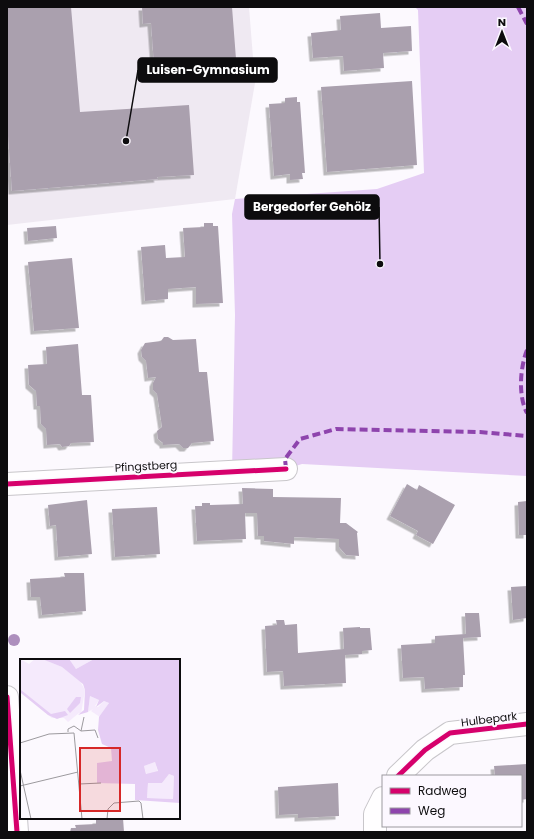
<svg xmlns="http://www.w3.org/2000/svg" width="534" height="839" viewBox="0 0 534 839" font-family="Poppins,sans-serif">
	<defs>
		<filter id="shadow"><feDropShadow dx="-3.5" dy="3.5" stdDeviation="0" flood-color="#0004"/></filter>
	</defs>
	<rect width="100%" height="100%" fill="#fcf9fe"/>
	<path fill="#efe9f2" d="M 7,7 L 249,7 L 255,83 L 235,199 L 7,225 Z"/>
	<path fill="#e5cdf4" d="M 415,7 L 527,7 L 527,476 L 302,464 L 286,469 L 232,472 L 235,315 L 232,214 L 235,199 L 377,189 L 424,173 L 418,10 Z"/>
	<path fill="#aaa0ae" filter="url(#shadow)" d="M 7,7 L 71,7 L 80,112 L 189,105 L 194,175 L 157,177 L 158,179 L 12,191 L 7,122 Z
		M 142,7 L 232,7 L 237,72 L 155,78 L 151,23 L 143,24 Z
		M 380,13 L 381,28 L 411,26 L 412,51 L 383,53 L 384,68 L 344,71 L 343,56 L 313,58 L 311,33 L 341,30 L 340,16 Z
		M 412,81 L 417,165 L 327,172 L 321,87 Z
		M 297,97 L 297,102 L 300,102 L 305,173 L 302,173 L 303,179 L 290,180 L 290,174 L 274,176 L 269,104 L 285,103 L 285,98 Z
		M 204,223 L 213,223 L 213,226 L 218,226 L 223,303 L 196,304 L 196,287 L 168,289 L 168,299 L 145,301 L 141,247 L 165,245 L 166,258 L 185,257 L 183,228 L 204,227 Z
		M 56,226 L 57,238 L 28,241 L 27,228 Z
		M 72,258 L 79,328 L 34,331 L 28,262 Z
		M 164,337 L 168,337 L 173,340 L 196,339 L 199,372 L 207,372 L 214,441 L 192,443 L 188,448 L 183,448 L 179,444 L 163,445 L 163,443 L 158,439 L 157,431 L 162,427 L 157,394 L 153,390 L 153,383 L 156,377 L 148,378 L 146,361 L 142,357 L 141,350 L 145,343 L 161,341 Z
		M 78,344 L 82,395 L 91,395 L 94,442 L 71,443 L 69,446 L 62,447 L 60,444 L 47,445 L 46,429 L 41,424 L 40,406 L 37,406 L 36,391 L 29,385 L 28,365 L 47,364 L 46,347 Z
		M 407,484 L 417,490 L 419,485 L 455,505 L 433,544 L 416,535 L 418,531 L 390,516 Z
		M 242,488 L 273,489 L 273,497 L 341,498 L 340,523 L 346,523 L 358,532 L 357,533 L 359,556 L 346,555 L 339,547 L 339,539 L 294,537 L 294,544 L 264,541 L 264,536 L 258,536 L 257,513 L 245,513 L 246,539 L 197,541 L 195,506 L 202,506 L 202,503 L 210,503 L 210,505 L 243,504 Z
		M 87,500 L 92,554 L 58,557 L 56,525 L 50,526 L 48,505 Z
		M 527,501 L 527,535 L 519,535 L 518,502 Z
		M 157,507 L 160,554 L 115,557 L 112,509 Z
		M 64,573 L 84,573 L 86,611 L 42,615 L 40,597 L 31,597 L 30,579 L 65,577 Z
		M 527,586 L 527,618 L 513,620 L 511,587 Z
		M 465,613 L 479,613 L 481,637 L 463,638 L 465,675 L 463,675 L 463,687 L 425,689 L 424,677 L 403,678 L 401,645 L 435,643 L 435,636 L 466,634 Z
		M 276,620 L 284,620 L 285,625 L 297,624 L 298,653 L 344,649 L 343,628 L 360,627 L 360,628 L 370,628 L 372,650 L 362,651 L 362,654 L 345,655 L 346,683 L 284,686 L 283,671 L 267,672 L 265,626 L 277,625 Z
		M 527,764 L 527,799 L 521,800 L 521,776 L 495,776 L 494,766 Z
		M 338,783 L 339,816 L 298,818 L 298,814 L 279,815 L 278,787 Z
		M 123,818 L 124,832 L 70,832 L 71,828 L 76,828 L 75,825 L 96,824 L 96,820 Z"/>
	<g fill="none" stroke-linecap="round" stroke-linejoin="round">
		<defs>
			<path id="minor" d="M 7,484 L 286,469
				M 7,697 L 17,832
				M 398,776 L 425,750 L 450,733 L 527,724
				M 375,832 L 375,814 L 383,798"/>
		</defs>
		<use href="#minor" stroke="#c8c6ca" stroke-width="24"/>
		<use href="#minor" stroke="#fffeff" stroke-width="22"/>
		<path stroke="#8e44ad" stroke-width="4" stroke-dasharray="8 4" stroke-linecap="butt" d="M 518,7 L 527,24
			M 527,350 C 520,368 518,396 527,413
			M 286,469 L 285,459 L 300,439 L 336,429 L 480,432 L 527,436"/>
		<defs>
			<path id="cycleway" d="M 7,484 L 286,469
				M 7,697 L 17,832
				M 398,776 L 425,750 L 450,733 L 527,724"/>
		</defs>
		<use href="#cycleway" stroke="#fcf8ff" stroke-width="8"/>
		<use href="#cycleway" stroke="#d6006c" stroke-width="5"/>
	</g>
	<circle fill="#ad8fbd" cx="14" cy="640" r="6"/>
	<g text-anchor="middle" stroke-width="4" stroke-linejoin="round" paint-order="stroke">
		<g font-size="11" fill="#0d0c0e" stroke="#fcf8ff">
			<text transform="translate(146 466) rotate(-3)" y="4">Pfingstberg</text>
			<text transform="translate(489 719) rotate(-7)" y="4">Hulbepark</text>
		</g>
	</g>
	<g transform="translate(20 659)">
		<rect width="160" height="160" fill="#fcf9fe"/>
		<path d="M 0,0 L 9,5 L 15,0 L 25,1 L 42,8 L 60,22 L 65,31 L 61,55 L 59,54 L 48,63 L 44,59 L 32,59 L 1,34 ZM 74,0 L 56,10 L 48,1 L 49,0 ZM 70,37 L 79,41 L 75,47 L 78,48 L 84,42 L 89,44 L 80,58 L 71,52 L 73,50 L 68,53 ZM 135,103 L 138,114 L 127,117 L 124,107 ZM 149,115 L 154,117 L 153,140 L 127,139 L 128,124 L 142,124 Z" fill="#f5eafc"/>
		<path d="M 22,0 L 49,0 L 56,10 L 74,0 L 159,0 L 160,144 L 115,141 L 115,125 L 77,124 L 77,104 L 92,102 L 91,89 L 82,85 L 78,71 L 79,58 L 89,44 L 84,42 L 76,48 L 79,41 L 70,37 L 68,53 L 58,56 L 64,51 L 65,31 L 63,25 L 42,8 ZM 135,103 L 138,112 L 126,115 L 124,107 ZM 149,115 L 154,117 L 153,140 L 127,139 L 128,124 L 142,124 ZM 0,24 L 1,31 L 31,55 L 45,52 L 48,56 L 37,60 L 28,56 L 1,34 ZM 56,38 L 61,38 L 60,44 L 50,54 L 47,50 Z" fill="#e5cdf4" fill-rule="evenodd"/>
		<path fill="none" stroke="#9c9a9e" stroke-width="1" d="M 61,72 L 64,58M 48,73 L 48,70 L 54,67 L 61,72 L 75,71 L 78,79M 0,84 L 29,75 L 54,74 L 62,160M 0,111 L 11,160M 59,125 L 81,124M 0,127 L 58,113M 87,160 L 88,150 L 94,144 L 119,142 L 121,144 L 123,160"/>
		<path fill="#d62828" fill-opacity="0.15" stroke="#d62828" stroke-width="2" d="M 60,89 L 100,89 L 100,152 L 60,152 Z"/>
		<rect width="160" height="160" fill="none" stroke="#0d0c0e" stroke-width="2"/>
	</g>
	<path fill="none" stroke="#0d0c0e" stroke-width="1.5" d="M126 141L138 70M380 264L379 207"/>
	<g fill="#0d0c0e" stroke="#fcf8ff" stroke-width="1.5">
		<circle cx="126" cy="141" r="4"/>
		<circle cx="380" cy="264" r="4"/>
	</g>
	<g fill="#0d0c0e" stroke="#0d0c0e" stroke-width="1.5">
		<rect x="138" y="58" width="139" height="24" rx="4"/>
		<rect x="245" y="195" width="134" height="24" rx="4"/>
	</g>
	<g font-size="12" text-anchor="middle" font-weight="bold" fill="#fff">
		<text x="208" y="74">Luisen-Gymnasium</text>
		<text x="312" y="211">Bergedorfer Gehölz</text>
	</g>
	<rect width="534" height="839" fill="none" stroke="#0d0c0e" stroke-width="16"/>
	<rect x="382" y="775" width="140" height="52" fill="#fcf8ff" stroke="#9c9a9f"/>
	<rect x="390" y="788" width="20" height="6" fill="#d6006c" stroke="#9c9a9f"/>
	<text x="418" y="795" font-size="12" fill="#0d0c0e">Radweg</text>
	<rect x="390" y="808" width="20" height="6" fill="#8e44ad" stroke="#9c9a9f"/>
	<text x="418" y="815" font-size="12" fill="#0d0c0e">Weg</text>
	<g transform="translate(502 32)" stroke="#fcf8ff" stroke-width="3" paint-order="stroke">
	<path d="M0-3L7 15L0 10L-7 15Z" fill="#0d0c0e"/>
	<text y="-6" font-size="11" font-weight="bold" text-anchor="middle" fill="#0d0c0e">N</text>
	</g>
</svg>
